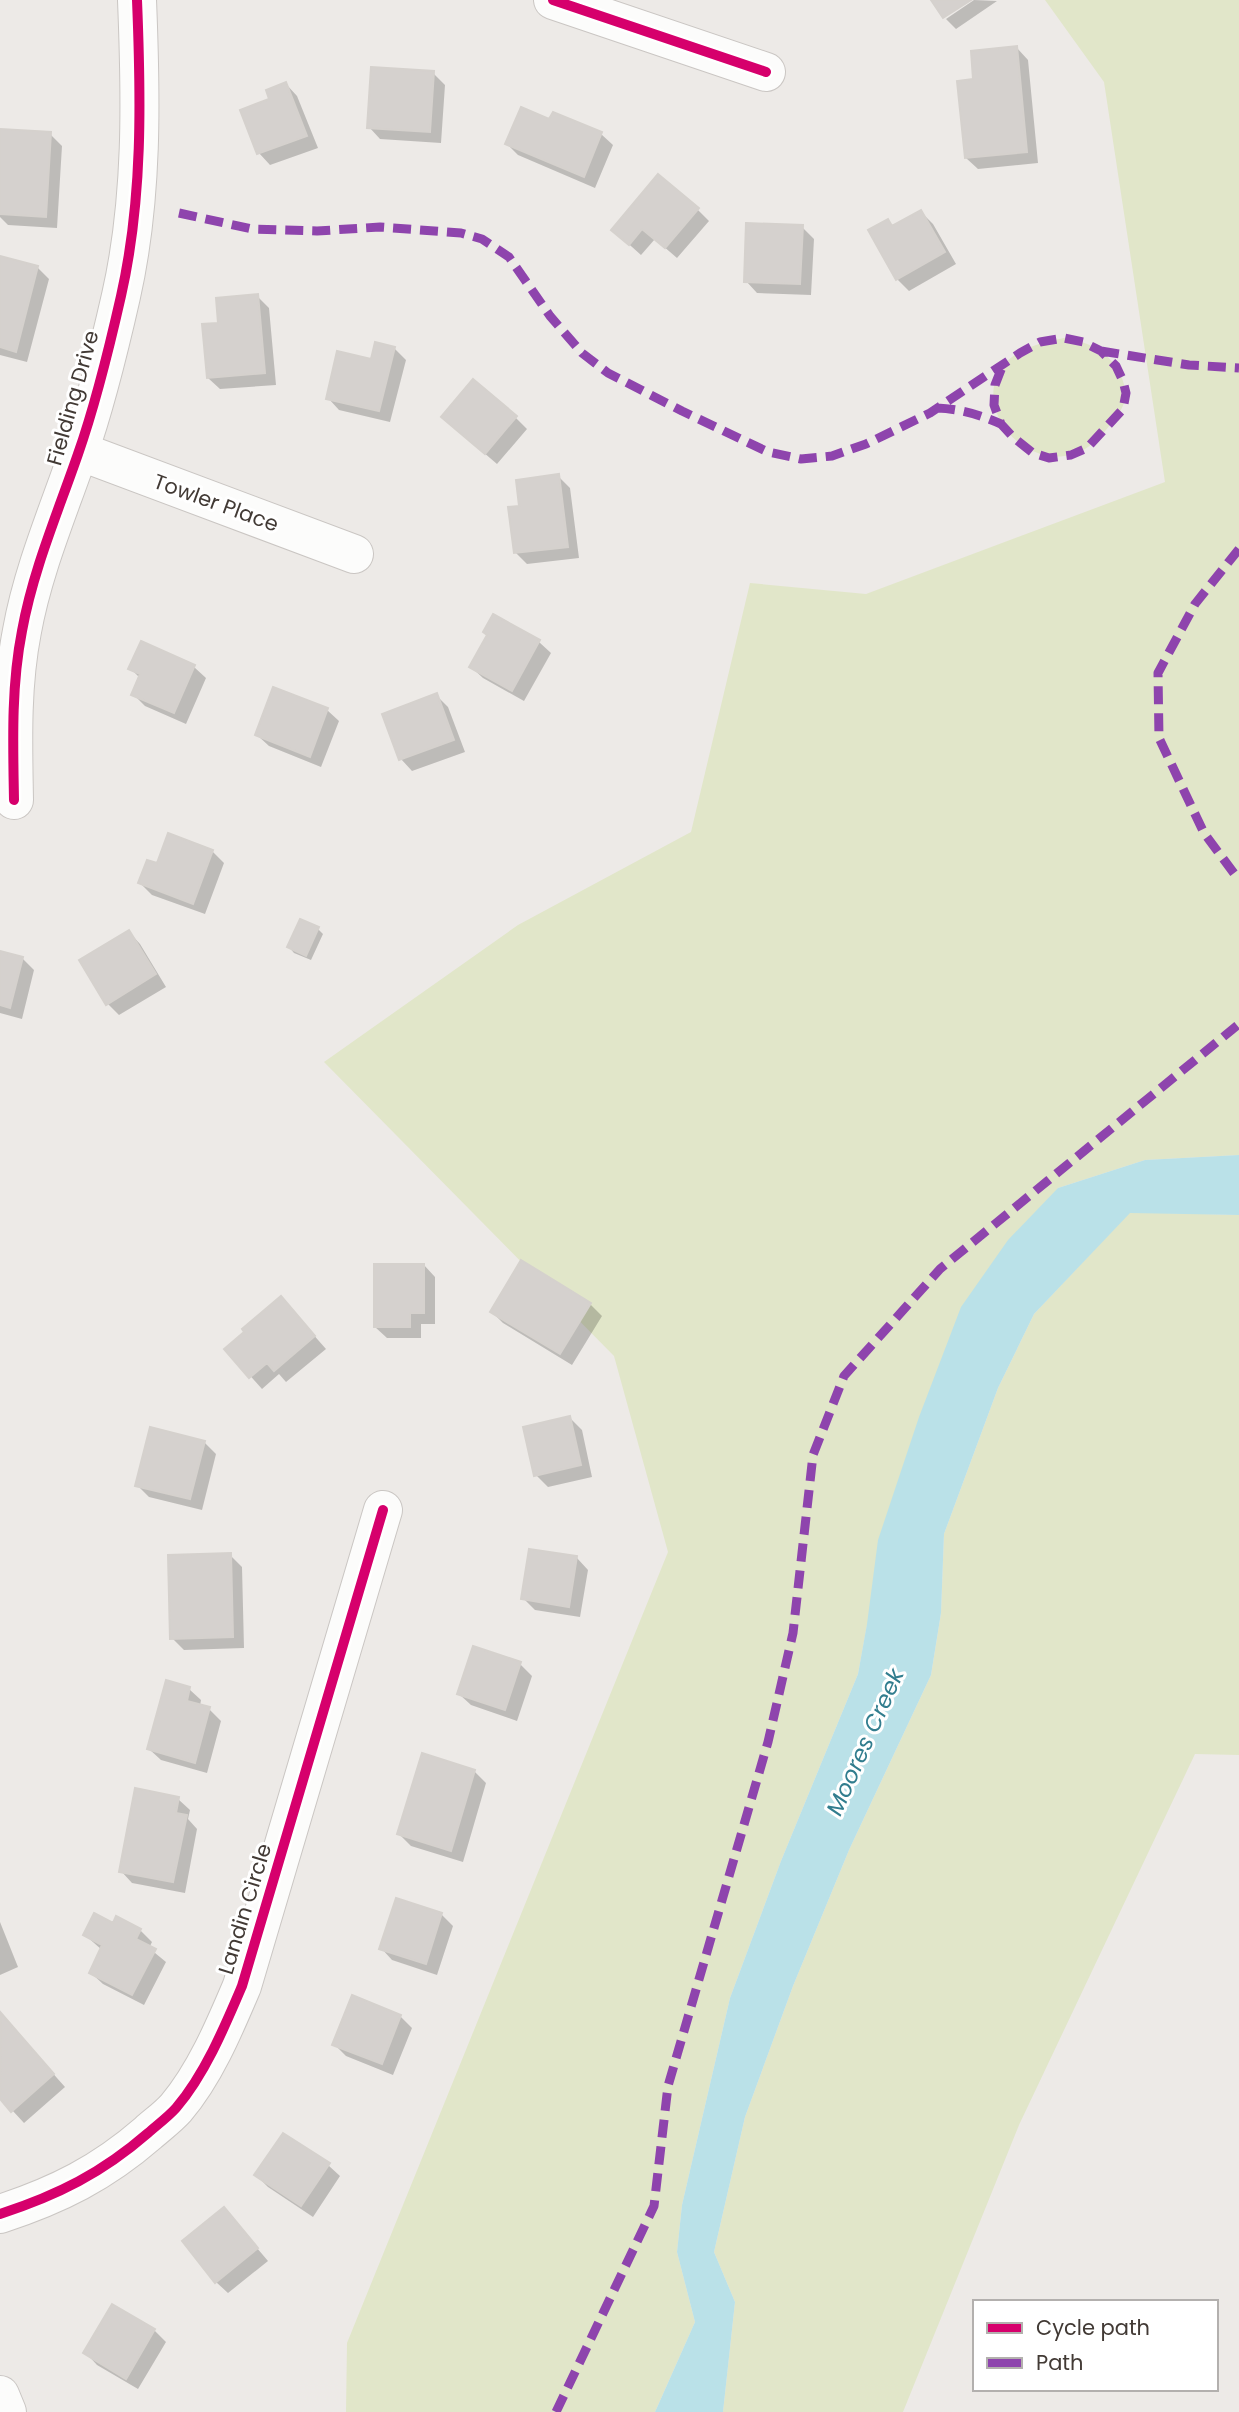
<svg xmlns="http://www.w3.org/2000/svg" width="1239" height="2412" viewBox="0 0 1239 2412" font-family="Poppins,sans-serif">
	<rect width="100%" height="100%" fill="#edeae7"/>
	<path fill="#e1e6c9" d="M 1045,0 L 1239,0 L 1239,1155 L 1145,1160 L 1058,1188 L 867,1625 L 858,1674 L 781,1861 L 730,1998 L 682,2205 L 677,2252 L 695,2322 L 655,2412 L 346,2412 L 347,2343 L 668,1552 L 614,1356 L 324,1062 L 518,925 L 691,832 L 750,583 L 866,594 L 1165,482 L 1104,82 Z
		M 1064,338 C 1077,340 1088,343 1099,350 C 1119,363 1135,393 1118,414 C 1110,426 1097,442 1085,449 C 1033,479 970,413 1002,367 C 1015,349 1043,342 1064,338 Z
		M 1130,1212 L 1239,1215 L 1239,1755 L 1195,1754 L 1019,2125 L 903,2412 L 723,2412 L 735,2302 L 714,2252 L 745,2117 L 793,1986 L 849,1850 L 931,1675 L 941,1613 L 944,1534 L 998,1388 L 1034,1314 Z"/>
	<path fill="#bae1e8" d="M 1239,1155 L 1239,1215 L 1130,1213 L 1034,1314 L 998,1388 L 944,1534 L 941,1613 L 931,1675 L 849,1850 L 793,1986 L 745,2117 L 714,2252 L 735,2302 L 723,2412 L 655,2412 L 695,2322 L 677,2252 L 682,2205 L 730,1998 L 781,1861 L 858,1674 L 867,1624 L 878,1540 L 919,1417 L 961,1307 L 1008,1240 L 1058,1188 L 1145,1160 Z"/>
	<path fill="#0003" d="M 974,0 L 997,1 L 956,29 L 946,19 Z
		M 1017,48 L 1028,60 L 1038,163 L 978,169 L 966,158 Z
		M 433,73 L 445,85 L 441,143 L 380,139 L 369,127 Z
		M 286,84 L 297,96 L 318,148 L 270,165 L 259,153 L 243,111 L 271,100 Z
		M 550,121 L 601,134 L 613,145 L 595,188 L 518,155 L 507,144 Z
		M 50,134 L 62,146 L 57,228 L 8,225 L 0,217 L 0,150 Z
		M 697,209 L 709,221 L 677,258 L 655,239 L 641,255 L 613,230 Z
		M 921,212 L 933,224 L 956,264 L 909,291 L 897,279 L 888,221 L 894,227 Z
		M 802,227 L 814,239 L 811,295 L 757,293 L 746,281 Z
		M 0,258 L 38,268 L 49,279 L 27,362 L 0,355 Z
		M 257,296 L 269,308 L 276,385 L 220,389 L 208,378 Z
		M 394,348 L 406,360 L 390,422 L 339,410 L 328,398 L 372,362 Z
		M 515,417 L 527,429 L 497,464 L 455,428 Z
		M 558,476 L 570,488 L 579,558 L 527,564 L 516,553 L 521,508 Z
		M 489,636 L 539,642 L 551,653 L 524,701 L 483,678 L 471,667 Z
		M 141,644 L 194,667 L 206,678 L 186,724 L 145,706 L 133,694 L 140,678 L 130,668 Z
		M 436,695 L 448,707 L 465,752 L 412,771 L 401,759 L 384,715 Z
		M 327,710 L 339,721 L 321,767 L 269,746 L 257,735 Z
		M 212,851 L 224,863 L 205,914 L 152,895 L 140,883 L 158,865 Z
		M 318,929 L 323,934 L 311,960 L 294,953 L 289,947 Z
		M 129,932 L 140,944 L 166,987 L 119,1015 L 108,1004 Z
		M 0,953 L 22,958 L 34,970 L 22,1019 L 0,1013 Z
		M 424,1265 L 435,1277 L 435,1324 L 421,1324 L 421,1338 L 387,1338 L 375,1327 Z
		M 281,1298 L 326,1349 L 286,1382 L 279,1374 L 262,1389 L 226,1349 Z
		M 590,1304 L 602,1316 L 572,1365 L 503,1323 L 492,1312 Z
		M 570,1418 L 582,1430 L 592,1477 L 548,1487 L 536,1475 Z
		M 204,1442 L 216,1454 L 202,1510 L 149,1497 L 137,1485 Z
		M 230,1555 L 242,1567 L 244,1648 L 184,1650 L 172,1638 Z
		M 577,1558 L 588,1570 L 580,1617 L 535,1610 L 523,1598 Z
		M 520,1664 L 532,1676 L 517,1721 L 471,1705 L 459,1694 Z
		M 189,1689 L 201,1700 L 200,1706 L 209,1709 L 221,1721 L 207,1773 L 161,1760 L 149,1749 Z
		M 474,1771 L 486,1783 L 463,1862 L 411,1846 L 399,1834 Z
		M 178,1799 L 190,1810 L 188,1819 L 197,1829 L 185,1893 L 132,1883 L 121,1871 Z
		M 397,1900 L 442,1915 L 453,1926 L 437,1975 L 392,1960 L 381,1948 Z
		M 0,1922 L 18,1967 L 0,1975 Z
		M 114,1925 L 140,1930 L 152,1942 L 149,1948 L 166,1962 L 144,2005 L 103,1984 L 91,1973 L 102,1950 L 85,1935 Z
		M 353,1997 L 400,2016 L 412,2028 L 393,2075 L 346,2056 L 334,2044 Z
		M 1,2015 L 65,2087 L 24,2123 L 0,2097 Z
		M 328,2165 L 340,2176 L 313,2217 L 268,2187 L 256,2175 Z
		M 224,2209 L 268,2261 L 228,2293 L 216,2282 Z
		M 154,2330 L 166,2342 L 138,2389 L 97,2365 L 86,2353 Z"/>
	<path fill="#d5d1ce" stroke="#d5d1cd" stroke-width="2" d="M 931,0 L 971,0 L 943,18 Z
		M 1017,46 L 1027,152 L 965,158 L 957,81 L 973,79 L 971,51 Z
		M 371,67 L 434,71 L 430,132 L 367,128 Z
		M 286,82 L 307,136 L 257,154 L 240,110 L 269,99 L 266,90 Z
		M 521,107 L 549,119 L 553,112 L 602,132 L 584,177 L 505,144 Z
		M 0,129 L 51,132 L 46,217 L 0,214 Z
		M 658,174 L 699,208 L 665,248 L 642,229 L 629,245 L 611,230 Z
		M 921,210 L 945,252 L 896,280 L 868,230 L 888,219 L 892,226 Z
		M 746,223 L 803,225 L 800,284 L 744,282 Z
		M 0,256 L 38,266 L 16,352 L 0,347 Z
		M 258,294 L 265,373 L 207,378 L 202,324 L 218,323 L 216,298 Z
		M 375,342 L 395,347 L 379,411 L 326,399 L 337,351 L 371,359 Z
		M 473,379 L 517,416 L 485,454 L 441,417 Z
		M 559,474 L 568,547 L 514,553 L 508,507 L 519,506 L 516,480 Z
		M 493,614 L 540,640 L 512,691 L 469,667 L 487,635 L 483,632 Z
		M 141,641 L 195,665 L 174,713 L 131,695 L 140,674 L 128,669 Z
		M 273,687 L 328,708 L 310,757 L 255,735 Z
		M 437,693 L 454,740 L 399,760 L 382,714 Z
		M 168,833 L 213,850 L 193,904 L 138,883 L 147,860 L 157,863 Z
		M 300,919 L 319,927 L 306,956 L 287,947 Z
		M 129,930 L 156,974 L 106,1005 L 79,960 Z
		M 0,951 L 23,957 L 10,1008 L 0,1005 Z
		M 521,1260 L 591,1303 L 560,1354 L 490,1312 Z
		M 374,1264 L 424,1264 L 424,1313 L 410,1313 L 410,1327 L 374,1327 Z
		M 281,1296 L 315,1336 L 274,1371 L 267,1363 L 249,1378 L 224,1349 L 244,1332 L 242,1329 Z
		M 570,1416 L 581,1465 L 534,1476 L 523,1427 Z
		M 150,1427 L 205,1441 L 190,1499 L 135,1486 Z
		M 529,1549 L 577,1556 L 569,1607 L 521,1599 Z
		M 231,1553 L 233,1637 L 170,1639 L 168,1555 Z
		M 473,1646 L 521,1662 L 505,1710 L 457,1694 Z
		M 166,1680 L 190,1687 L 187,1701 L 210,1707 L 195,1763 L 147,1749 Z
		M 422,1753 L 475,1770 L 451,1851 L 397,1834 Z
		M 135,1788 L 179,1797 L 176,1813 L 187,1815 L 173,1882 L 119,1872 Z
		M 396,1898 L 442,1913 L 426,1964 L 379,1949 Z
		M 94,1913 L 113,1923 L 116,1916 L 141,1929 L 136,1939 L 156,1949 L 132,1995 L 89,1973 L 102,1945 L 83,1935 Z
		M 352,1995 L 401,2015 L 382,2064 L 332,2045 Z
		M 1,2013 L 54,2074 L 11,2112 L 0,2099 Z
		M 283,2133 L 330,2163 L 301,2206 L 254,2175 Z
		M 224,2207 L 258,2248 L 215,2283 L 182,2241 Z
		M 112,2304 L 155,2329 L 126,2379 L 83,2353 Z"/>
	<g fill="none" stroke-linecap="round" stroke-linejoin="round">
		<defs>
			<path id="minor" d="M 553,0 L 766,72
				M 79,451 L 354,554
				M 14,800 C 13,744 11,687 22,631 C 33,570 58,512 78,454 C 96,403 109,349 121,296 C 143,199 141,98 137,0
				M 0,2214 C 58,2195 102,2173 148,2133 C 157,2125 168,2117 176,2108 C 205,2074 225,2026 242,1986 L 383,1510
				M 0,2395 L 7,2412"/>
		</defs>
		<use href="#minor" stroke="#cac6c3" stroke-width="40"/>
		<use href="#minor" stroke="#fcfcfb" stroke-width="38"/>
		<path stroke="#8e44ad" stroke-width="9" stroke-dasharray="18 9" stroke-linecap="butt" d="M 179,213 L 252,229 L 317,231 L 380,227 L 461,233 L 482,239 L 509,257 L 550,316 L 582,353 L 608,373 L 682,411 L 768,452 L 801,459 L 832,456 L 866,444 L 930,413 L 1020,353 L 1040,342 L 1064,338 L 1083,342 L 1101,351 L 1116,366 L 1123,381 L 1126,393 L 1123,409 L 1087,448 L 1071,455 L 1049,458 L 1033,453 L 1013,437 L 1001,424 L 994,405 L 995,385 L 1002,367
			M 1101,351 L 1189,365 L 1239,368
			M 937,408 C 961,409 980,415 1001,424
			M 1239,549 L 1195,604 L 1158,673 L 1159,738 L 1204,833 L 1239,880
			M 556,2412 L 654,2206 L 668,2086 L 768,1742 L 793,1633 L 813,1455 L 844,1376 L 940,1269 L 1239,1024"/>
		<defs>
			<path id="cycleway" d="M 553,0 L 766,72
				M 14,800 C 13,744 11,687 22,631 C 33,570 58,512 78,454 C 96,403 109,349 121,296 C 143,199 141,98 137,0
				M 0,2214 C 58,2195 102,2173 148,2133 C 157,2125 168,2117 176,2108 C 205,2074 225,2026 242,1986 L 383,1510"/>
		</defs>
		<use href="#cycleway" stroke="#fff" stroke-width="15"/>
		<use href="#cycleway" stroke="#d6006c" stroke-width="10"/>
	</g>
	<g text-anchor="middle" stroke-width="6" stroke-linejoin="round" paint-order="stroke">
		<g font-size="21" fill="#423a35" stroke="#fff">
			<text transform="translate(73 398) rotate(-74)" y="7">Fielding Drive</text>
			<text transform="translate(216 503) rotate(20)" y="7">Towler Place</text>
			<text transform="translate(245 1909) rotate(-73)" y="7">Landin Circle</text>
		</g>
		<g font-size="23" font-style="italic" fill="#317d8e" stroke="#fff">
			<text transform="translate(865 1742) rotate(-66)" y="8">Moores Creek</text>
		</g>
	</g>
	<rect x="973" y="2300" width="245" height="91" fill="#ffffff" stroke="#b3b0ae" stroke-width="2"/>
	<rect x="987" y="2323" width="35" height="10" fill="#d6006c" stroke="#b3b0ae" stroke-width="2"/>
	<text x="1036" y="2335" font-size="21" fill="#423a35">Cycle path</text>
	<rect x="987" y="2358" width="35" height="10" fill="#8e44ad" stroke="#b3b0ae" stroke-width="2"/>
	<text x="1036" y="2370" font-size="21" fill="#423a35">Path</text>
</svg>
